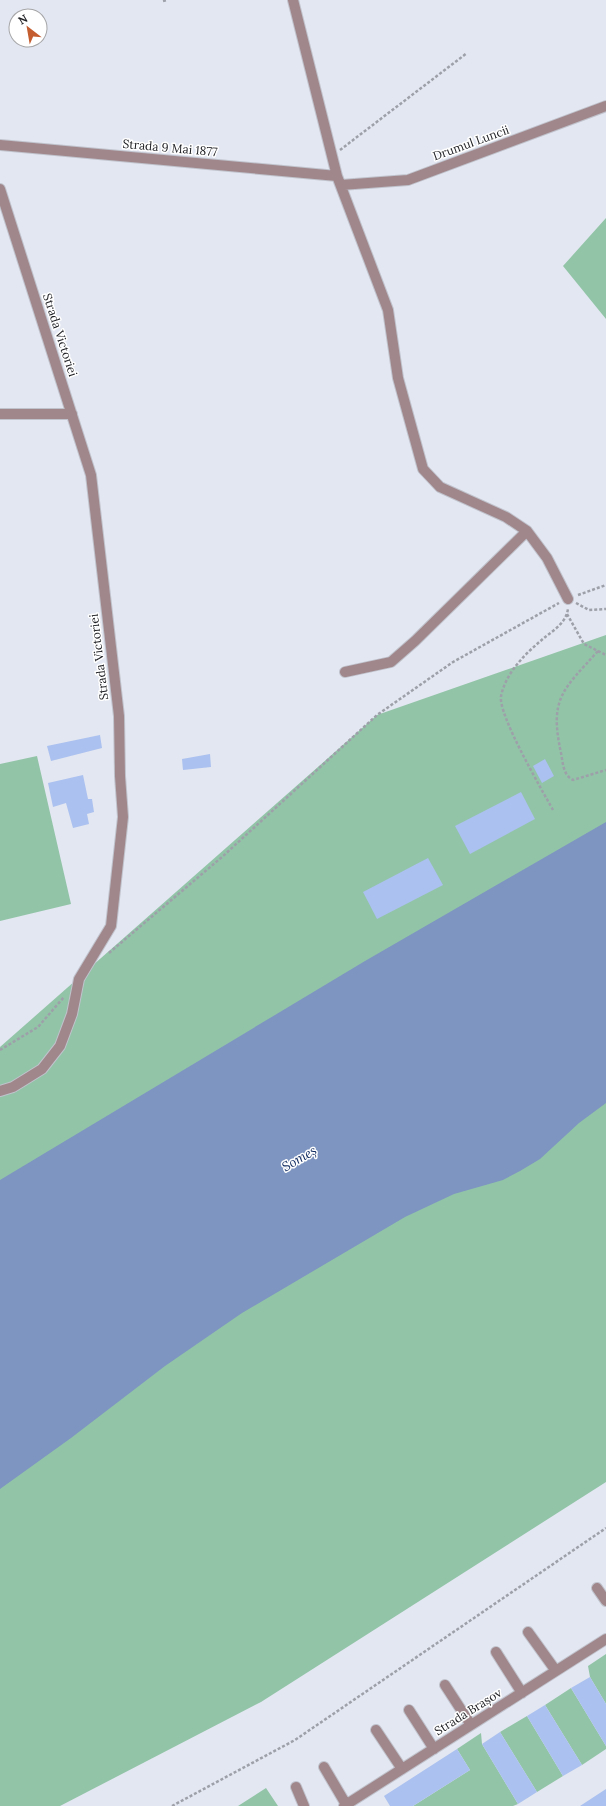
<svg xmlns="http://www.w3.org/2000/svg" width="606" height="1806" viewBox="0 0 606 1806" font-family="Lora,serif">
	<rect width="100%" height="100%" fill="#e3e7f1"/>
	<path fill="#92c4a8" d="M 606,218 L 606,319 L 563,266 Z
		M 606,635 L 606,1482 L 261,1702 L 60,1806 L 0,1806 L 0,1047 L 377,715 Z
		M 37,756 L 71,904 L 0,921 L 0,764 Z
		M 606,1654 L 606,1704 L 590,1677 L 588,1666 Z
		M 571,1688 L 606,1746 L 606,1749 L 582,1765 L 545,1705 Z
		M 527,1716 L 563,1776 L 537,1792 L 500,1732 Z
		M 481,1733 L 482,1744 L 518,1804 L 513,1806 L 413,1806 L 470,1770 L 457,1749 Z
		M 266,1788 L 278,1806 L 238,1806 Z"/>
	<path fill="#7d95c0" d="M 606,822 L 606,1103 L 579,1123 L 540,1159 L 520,1171 L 503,1180 L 454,1194 L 405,1217 L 242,1313 L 165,1366 L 71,1438 L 0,1489 L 0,1180 L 365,961 Z"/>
	<path fill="#abc1ef" d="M 100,735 L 102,748 L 51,761 L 47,746 Z
		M 210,754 L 211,767 L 183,770 L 182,759 Z
		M 545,759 L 554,776 L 542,783 L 533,766 Z
		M 83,775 L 88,799 L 92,799 L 94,812 L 87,814 L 89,824 L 73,828 L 66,803 L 53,807 L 48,783 Z
		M 521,792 L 535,819 L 470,854 L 455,826 Z
		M 428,858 L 443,885 L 377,919 L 363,892 Z
		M 590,1677 L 606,1704 L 606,1746 L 571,1688 Z
		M 545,1705 L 582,1765 L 563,1776 L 527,1716 Z
		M 500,1732 L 537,1792 L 518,1804 L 482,1744 Z
		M 457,1749 L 470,1770 L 413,1806 L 390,1806 L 384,1796 Z
		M 606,1789 L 606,1806 L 580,1806 Z"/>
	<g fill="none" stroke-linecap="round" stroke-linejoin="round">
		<defs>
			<path id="minor" d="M 293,0 L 337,176 L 388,310 L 398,378 L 423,469 L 440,487 L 506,517 L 527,531 L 547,558 L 568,599
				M 0,145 L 337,176
				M 341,185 L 408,180 L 606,106
				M 0,189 L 91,475 L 119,716 L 120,776 L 123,817 L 111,926 L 79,979 L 72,1014 L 60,1046 L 42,1069 L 13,1087 L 0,1091
				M 0,414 L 72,414
				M 345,672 L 391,662 L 415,641 L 527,531
				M 597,1588 L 606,1601
				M 528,1632 L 556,1671
				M 496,1652 L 522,1693
				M 445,1685 L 471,1725
				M 409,1710 L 434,1749
				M 376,1730 L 402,1769
				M 324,1767 L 347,1806
				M 296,1787 L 304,1806
				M 344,1806 L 606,1639"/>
		</defs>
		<use href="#minor" stroke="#c0c3cc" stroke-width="12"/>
		<path stroke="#9da0a8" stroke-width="2.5" stroke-dasharray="3 2" stroke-linecap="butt" d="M 163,1 L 167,0
			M 340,150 L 467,53
			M 578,595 L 606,585
			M 576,603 L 589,610 L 606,609
			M 567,614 L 584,644 L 606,655
			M 598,651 C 563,690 549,698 561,753 C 563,763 563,775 573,780 L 606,770
			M 553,810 C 542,790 498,715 501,696 C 506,672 526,653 544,638 C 554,630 567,622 568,608
			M 109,953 L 222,857 L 377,715 L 453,662 L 559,603
			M 0,1050 L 38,1027 L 64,997
			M 172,1806 L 295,1740 L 606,1528"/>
		<use href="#minor" stroke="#a0878c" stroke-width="10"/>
	</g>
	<g text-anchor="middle" stroke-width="3" stroke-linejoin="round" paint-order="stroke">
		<g font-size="12" fill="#202125" stroke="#fff">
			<text transform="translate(471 143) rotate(-20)" y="4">Drumul Luncii</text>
			<text transform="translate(170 148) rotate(5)" y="4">Strada 9 Mai 1877</text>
			<text transform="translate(60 335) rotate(72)" y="4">Strada Victoriei</text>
			<text transform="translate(99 657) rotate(-97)" y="4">Strada Victoriei</text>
			<text transform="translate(468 1712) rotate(-32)" y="4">Strada Brașov</text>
		</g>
		<g font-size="13" font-style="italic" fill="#122d62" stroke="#fff">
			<text transform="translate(299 1158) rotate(-30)" y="5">Someș</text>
		</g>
	</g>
	<g transform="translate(28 28) rotate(329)"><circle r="19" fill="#ffffff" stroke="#a6a6a8"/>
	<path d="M0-3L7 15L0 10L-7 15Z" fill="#c45d30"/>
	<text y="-6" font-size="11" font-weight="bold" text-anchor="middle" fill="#202125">N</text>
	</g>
</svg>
